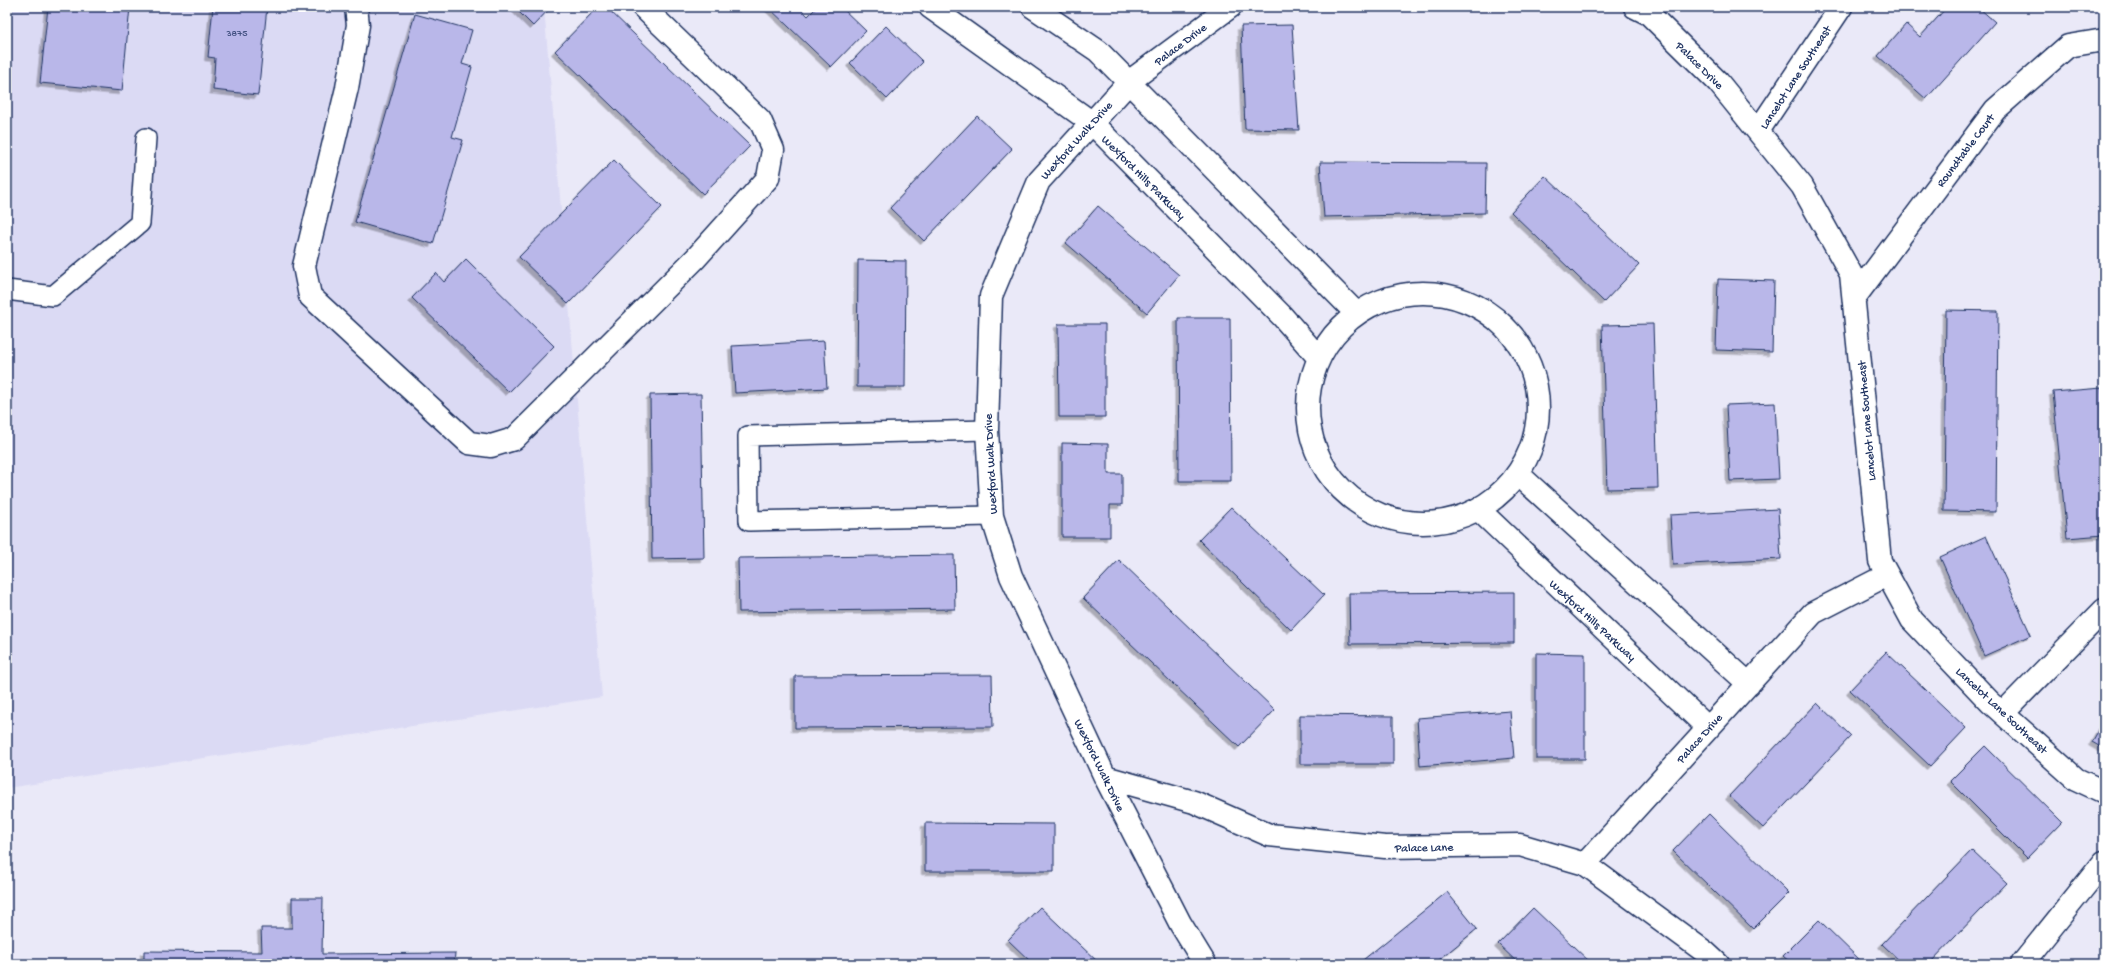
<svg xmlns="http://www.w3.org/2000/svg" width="2111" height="971" viewBox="0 0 2111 971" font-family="'Gochi Hand',sans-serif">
	<defs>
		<filter id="shadow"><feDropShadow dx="-3.5" dy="3.5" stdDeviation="0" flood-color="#0004"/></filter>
	</defs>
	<rect width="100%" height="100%" fill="#eae9f8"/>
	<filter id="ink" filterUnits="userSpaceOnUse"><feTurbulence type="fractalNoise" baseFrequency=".025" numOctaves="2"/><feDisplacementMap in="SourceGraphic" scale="8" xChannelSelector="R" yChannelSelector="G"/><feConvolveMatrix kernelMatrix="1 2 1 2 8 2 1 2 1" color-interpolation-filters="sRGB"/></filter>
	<g filter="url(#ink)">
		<path fill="#dbdaf4" d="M 7,7 L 544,7 L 602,697 L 7,788 Z"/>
		<path fill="#b9b7e9" stroke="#1b2f5e" filter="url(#shadow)" d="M 48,7 L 130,7 L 122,91 L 40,83 Z
			M 213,7 L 267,7 L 258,95 L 213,90 L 215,58 L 208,57 Z
			M 514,7 L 551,7 L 533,26 Z
			M 598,7 L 606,7 L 750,146 L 703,194 L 555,51 Z
			M 768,7 L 799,7 L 808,16 L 817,7 L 841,7 L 866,31 L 831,67 Z
			M 1947,7 L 1978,7 L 1995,22 L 1926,99 L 1878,56 L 1906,24 L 1920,37 Z
			M 415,14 L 472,30 L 462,64 L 472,67 L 452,137 L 463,140 L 433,244 L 355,222 Z
			M 1292,25 L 1299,130 L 1245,129 L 1241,26 Z
			M 886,26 L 923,62 L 887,99 L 850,63 Z
			M 977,116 L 1012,149 L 924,241 L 890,208 Z
			M 614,160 L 662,207 L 568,304 L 519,257 Z
			M 1320,162 L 1486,163 L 1485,213 L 1324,217 Z
			M 1545,176 L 1639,265 L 1604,302 L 1511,212 Z
			M 1098,206 L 1179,275 L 1147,313 L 1066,243 Z
			M 466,259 L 554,346 L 509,392 L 412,298 L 436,273 L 444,282 Z
			M 858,260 L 906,261 L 905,387 L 857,387 Z
			M 1718,279 L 1774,281 L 1772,352 L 1716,350 Z
			M 1946,310 L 1998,311 L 1996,512 L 1944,511 Z
			M 1178,318 L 1230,318 L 1231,481 L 1179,481 Z
			M 1058,324 L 1105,324 L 1105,417 L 1059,417 Z
			M 1653,324 L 1658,488 L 1607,489 L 1602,325 Z
			M 824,341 L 827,388 L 735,393 L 732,346 Z
			M 2102,388 L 2104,413 L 2104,535 L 2067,538 L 2053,392 Z
			M 701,394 L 704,558 L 652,559 L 650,395 Z
			M 1775,403 L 1779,479 L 1730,481 L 1726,405 Z
			M 1062,443 L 1108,444 L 1108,474 L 1122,474 L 1122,505 L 1110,505 L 1110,537 L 1062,537 Z
			M 1231,507 L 1324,595 L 1291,630 L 1199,540 Z
			M 1778,509 L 1781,559 L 1673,565 L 1670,515 Z
			M 1986,536 L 2031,635 L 1984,656 L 1940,557 Z
			M 954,555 L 955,609 L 739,612 L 738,558 Z
			M 1119,560 L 1275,710 L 1239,747 L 1083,598 Z
			M 1514,592 L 1514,643 L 1350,644 L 1349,593 Z
			M 1886,652 L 1966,728 L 1930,766 L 1850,690 Z
			M 1536,653 L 1585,654 L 1585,759 L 1536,759 Z
			M 992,675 L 993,727 L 795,728 L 795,676 Z
			M 1817,703 L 1851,736 L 1763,828 L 1729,796 Z
			M 1510,711 L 1514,758 L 1420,766 L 1417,718 Z
			M 1300,715 L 1393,716 L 1393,764 L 1300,764 Z
			M 2104,721 L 2104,749 L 2092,742 Z
			M 1985,746 L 2062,822 L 2027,858 L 1950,781 Z
			M 1709,814 L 1789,893 L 1753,929 L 1673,851 Z
			M 925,823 L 1054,824 L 1054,871 L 925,871 Z
			M 1972,850 L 2007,883 L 1929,964 L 1903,964 L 1882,944 Z
			M 1447,892 L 1477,929 L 1434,964 L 1358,964 Z
			M 292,898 L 323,898 L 322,954 L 455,953 L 454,964 L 144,964 L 144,951 L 262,952 L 261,928 L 292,928 Z
			M 1040,907 L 1100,964 L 1033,964 L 1008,940 Z
			M 1533,908 L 1592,964 L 1519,964 L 1498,944 Z
			M 1819,920 L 1864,964 L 1792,964 L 1783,956 Z"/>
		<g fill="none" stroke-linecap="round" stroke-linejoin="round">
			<defs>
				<path id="service" d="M 7,290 L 53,296 L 140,223 L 146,138
					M 987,430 L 748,436 L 749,521 L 992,516"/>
				<path id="minor" d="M 356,7 L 358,25 L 347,88 L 304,266 L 310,296 L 469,443 L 491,446 L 514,439 L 695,259 L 768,178 L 773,150 L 760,120 L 643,7
					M 930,7 L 1091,122 L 1282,316 L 1318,357
					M 1033,7 L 1098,51 L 1356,313
					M 1635,7 L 1649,14 L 1718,82 L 1802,186 L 1851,274 L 1880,561 L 1912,620 L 1990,702 L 2076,779 L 2104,792
					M 1758,131 L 1841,7
					M1308 408a115 115 0 1 1 230 0a115 115 0 1 1-230 0Z
					M 1855,297 L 1995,110 L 2068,46 L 2104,40
					M 1519,475 L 1749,684
					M 1479,510 L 1708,728
					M 2003,713 L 2104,610
					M 1105,777 L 1194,802 L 1269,835 L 1385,847 L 1520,845 L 1585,864 L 1705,952 L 1718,964
					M 1585,864 L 1813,613 L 1887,575
					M 1205,964 L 1180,923 L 1105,777 L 1011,576 L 992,516 L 987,430 L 991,296 L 1039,181 L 1130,81 L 1230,7
					M 2022,964 L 2104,862"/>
			</defs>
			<use href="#service" stroke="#1b2f5e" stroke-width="22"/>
			<use href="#minor" stroke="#1b2f5e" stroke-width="25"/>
			<use href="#service" stroke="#fff" stroke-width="19"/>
			<use href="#minor" stroke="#fff" stroke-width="22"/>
		</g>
	</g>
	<g text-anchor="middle" stroke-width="3" stroke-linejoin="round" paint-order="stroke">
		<g font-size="10" fill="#425181">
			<text x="237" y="36">3875</text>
		</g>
		<g font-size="12" fill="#1b2f5e" stroke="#fff">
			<text transform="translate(1180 44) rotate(-37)" y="4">Palace Drive</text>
			<text transform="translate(1700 65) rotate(45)" y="4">Palace Drive</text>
			<text transform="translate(1795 77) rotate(-57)" y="4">Lancelot Lane Southeast</text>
			<text transform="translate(1076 140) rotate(-48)" y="4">Wexford Walk Drive</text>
			<text transform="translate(1965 150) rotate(-53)" y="4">Roundtable Court</text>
			<text transform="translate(1144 177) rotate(45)" y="4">Wexford Hills Parkway</text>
			<text transform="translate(1866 421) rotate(-95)" y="4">Lancelot Lane Southeast</text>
			<text transform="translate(990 464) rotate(-93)" y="4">Wexford Walk Drive</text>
			<text transform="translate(1593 620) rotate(43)" y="4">Wexford Hills Parkway</text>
			<text transform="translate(2002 710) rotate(43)" y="4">Lancelot Lane Southeast</text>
			<text transform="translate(1699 738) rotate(-48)" y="4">Palace Drive</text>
			<text transform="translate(1100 765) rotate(64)" y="4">Wexford Walk Drive</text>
			<text transform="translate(1424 847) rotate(-1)" y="4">Palace Lane</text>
		</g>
	</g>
	<rect width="2111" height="971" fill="none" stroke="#fff" stroke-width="24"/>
	<rect x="12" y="12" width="2087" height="947" fill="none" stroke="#1b2f5e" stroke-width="1.5" filter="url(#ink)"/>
</svg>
